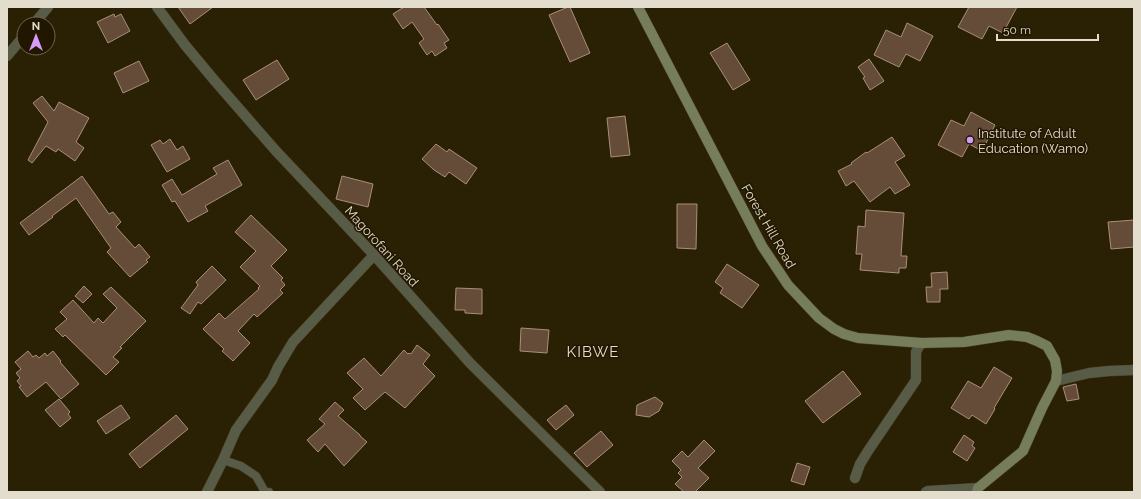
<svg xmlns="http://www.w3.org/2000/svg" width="1141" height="499" viewBox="0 0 1141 499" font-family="Raleway,sans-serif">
	<rect width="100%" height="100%" fill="#2a2105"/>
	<path fill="#644c38" stroke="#a98f78" d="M 178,7 L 213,7 L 190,24 Z
		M 404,7 L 424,7 L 437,25 L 438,24 L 449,40 L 444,43 L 447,48 L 435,56 L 432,51 L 427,55 L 419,43 L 424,39 L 412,22 L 403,29 L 393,14 Z
		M 568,7 L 570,7 L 590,53 L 570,62 L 549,15 Z
		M 969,7 L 1017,7 L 1003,33 L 989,26 L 982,39 L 958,27 Z
		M 114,14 L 115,17 L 121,14 L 130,31 L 108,43 L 97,22 Z
		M 907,23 L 933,36 L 920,61 L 906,54 L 899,67 L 874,55 L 886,30 L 901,37 Z
		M 727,43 L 750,80 L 733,90 L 710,53 Z
		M 869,59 L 884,81 L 870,90 L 863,78 L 865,77 L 858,67 Z
		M 277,60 L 289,79 L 256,100 L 243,80 Z
		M 139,61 L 149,81 L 123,93 L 114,73 Z
		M 42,96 L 54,111 L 59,102 L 89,118 L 76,142 L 84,148 L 75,161 L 58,149 L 56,152 L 46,146 L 32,163 L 28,160 L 48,122 L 33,103 Z
		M 971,112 L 995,125 L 982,151 L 969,144 L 962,157 L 938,145 L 951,120 L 964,126 Z
		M 625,116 L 630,155 L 611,157 L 607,118 Z
		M 892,137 L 905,156 L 895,162 L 910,185 L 895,194 L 890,187 L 870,202 L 854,181 L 846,186 L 838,171 L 852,164 L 851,163 L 866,152 L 867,153 Z
		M 170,139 L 177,150 L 183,146 L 190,159 L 167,172 L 151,145 L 160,140 L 163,144 Z
		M 436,144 L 447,152 L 449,149 L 477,168 L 466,184 L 449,172 L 445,177 L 434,170 L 422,159 Z
		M 228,160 L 242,185 L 205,206 L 208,211 L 188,222 L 175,201 L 172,202 L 162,185 L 172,179 L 182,195 L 217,174 L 213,168 Z
		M 82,176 L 109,214 L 113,212 L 121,222 L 116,227 L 135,248 L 139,244 L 150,257 L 146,260 L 148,262 L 130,277 L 107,252 L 111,248 L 76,198 L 52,216 L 53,217 L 29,235 L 20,223 Z
		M 342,176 L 373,184 L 368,207 L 336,199 Z
		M 677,204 L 697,204 L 696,249 L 677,248 Z
		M 866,210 L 904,213 L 901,256 L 907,256 L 906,268 L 899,268 L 899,273 L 860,270 L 862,254 L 856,254 L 858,226 L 865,227 Z
		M 251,215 L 287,250 L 271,266 L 283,278 L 281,280 L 285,285 L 280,290 L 283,293 L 257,317 L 254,314 L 238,331 L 250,343 L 233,361 L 222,351 L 224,349 L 203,329 L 219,313 L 225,319 L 259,289 L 258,288 L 260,286 L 240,267 L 256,251 L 235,232 Z
		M 1134,220 L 1134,247 L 1111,249 L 1108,222 Z
		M 727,264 L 759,285 L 742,308 L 720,293 L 723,288 L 715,282 Z
		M 212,266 L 226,280 L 201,304 L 198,302 L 190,314 L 181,308 L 198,285 L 196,282 Z
		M 947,272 L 948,289 L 940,289 L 940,302 L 927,302 L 926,287 L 932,287 L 931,273 Z
		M 84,286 L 92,294 L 83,303 L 75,296 Z
		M 111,287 L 146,321 L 120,347 L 122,348 L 113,357 L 119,362 L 106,375 L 65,335 L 63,337 L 55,329 L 67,319 L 60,312 L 73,300 L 94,323 L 98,318 L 103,323 L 117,308 L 103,294 Z
		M 456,288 L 482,289 L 482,314 L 465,313 L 465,310 L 455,310 Z
		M 521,328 L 549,330 L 547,353 L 520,351 Z
		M 417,345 L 430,355 L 423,364 L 435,376 L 405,408 L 385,392 L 365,410 L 353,398 L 363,389 L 347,373 L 364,358 L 381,376 L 404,350 L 408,354 L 409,353 L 411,354 Z
		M 28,351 L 33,357 L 36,355 L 39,358 L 45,353 L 47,356 L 53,351 L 61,361 L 60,362 L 79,384 L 61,399 L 46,382 L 27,397 L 19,387 L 21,386 L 17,381 L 20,378 L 16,373 L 21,369 L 15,362 Z
		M 994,367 L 1012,378 L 994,408 L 995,409 L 986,424 L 972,415 L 969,419 L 951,408 L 968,381 L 981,388 Z
		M 843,371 L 861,394 L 823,423 L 805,401 Z
		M 1076,384 L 1079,399 L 1067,401 L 1063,387 Z
		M 655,397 L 663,403 L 659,411 L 649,417 L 636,415 L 637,405 Z
		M 59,399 L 70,412 L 68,414 L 71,418 L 60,427 L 45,410 Z
		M 335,402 L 344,410 L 338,416 L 360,435 L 360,436 L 367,442 L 344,466 L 325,444 L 318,452 L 307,440 L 325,424 L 319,419 Z
		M 121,405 L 130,418 L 106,434 L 97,421 Z
		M 566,405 L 574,415 L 556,430 L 547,420 Z
		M 176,415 L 188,429 L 140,468 L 129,454 Z
		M 601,431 L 613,445 L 587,467 L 574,453 Z
		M 964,435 L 974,442 L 972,446 L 975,448 L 967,461 L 953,452 Z
		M 704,440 L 715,451 L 698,468 L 709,478 L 695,492 L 684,492 L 675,484 L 682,477 L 678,473 L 681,470 L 672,461 L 682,451 L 688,457 Z
		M 797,463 L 810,467 L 804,485 L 791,481 Z"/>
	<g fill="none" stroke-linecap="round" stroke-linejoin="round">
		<defs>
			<path id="lane" d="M 223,460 L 241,466 L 256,476 L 265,492 L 269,492"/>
			<path id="street" d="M 157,7 L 185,45 L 215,81 L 276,151 L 374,255 L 470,363 L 600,492
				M 34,24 L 48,7
				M 7,56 L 24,36
				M 1056,381 L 1089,373 L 1109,371 L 1134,370
				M 855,478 L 860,464 L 868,451 L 916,380 L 916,352 L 918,348 L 922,343
				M 207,492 L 223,460 L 236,430 L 272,380 L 278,367 L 293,342 L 374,255
				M 926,492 L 928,491 L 978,488"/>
			<path id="secondary" d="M 638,7 L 762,246 L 788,285 L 819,318 L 834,329 L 844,334 L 858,338 L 922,343 L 964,342 L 1009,335 L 1027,337 L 1037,341 L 1047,346 L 1055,360 L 1057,371 L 1056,381 L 1042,408 L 1023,451 L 978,488 L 977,492"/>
		</defs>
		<use href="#lane" stroke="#443b21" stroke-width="9"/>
		<use href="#street" stroke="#443b21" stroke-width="11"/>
		<use href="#secondary" stroke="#443b21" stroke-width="11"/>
		<use href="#lane" stroke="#585c47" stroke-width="8"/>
		<use href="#street" stroke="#585c47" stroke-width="10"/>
		<use href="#secondary" stroke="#767d5b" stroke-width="10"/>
	</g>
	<circle fill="#d69bfa" stroke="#211700" stroke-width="1.5" cx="970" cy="140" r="4"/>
	<g text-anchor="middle" stroke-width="3" stroke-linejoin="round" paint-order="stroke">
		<g font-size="13" fill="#e3ddcd" stroke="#211700" text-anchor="start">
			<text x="978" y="138">Institute of Adult<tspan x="978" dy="15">Education (Wamo)</tspan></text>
		</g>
		<g font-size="13" fill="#e3ddcd" stroke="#211700">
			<text transform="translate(769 226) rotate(60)" y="5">Forest Hill Road</text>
			<text transform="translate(382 246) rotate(48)" y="5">Magorofani Road</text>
		</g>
		<g font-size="15" letter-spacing="1" fill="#e3ddcd" stroke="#211700">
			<text x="593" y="357">KIBWE</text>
		</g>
	</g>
	<rect width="1141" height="499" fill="none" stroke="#e3ddcd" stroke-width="16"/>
	<g transform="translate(36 36)"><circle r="19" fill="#211700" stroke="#6f6652"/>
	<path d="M0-3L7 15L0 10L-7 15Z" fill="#d69bfa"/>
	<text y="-6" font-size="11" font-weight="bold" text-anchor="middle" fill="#e3ddcd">N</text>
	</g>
	<path d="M997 34v6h101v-6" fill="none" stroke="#e3ddcd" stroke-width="2"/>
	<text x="1003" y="34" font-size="12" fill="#e3ddcd" stroke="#211700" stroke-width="3" paint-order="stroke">50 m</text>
</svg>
